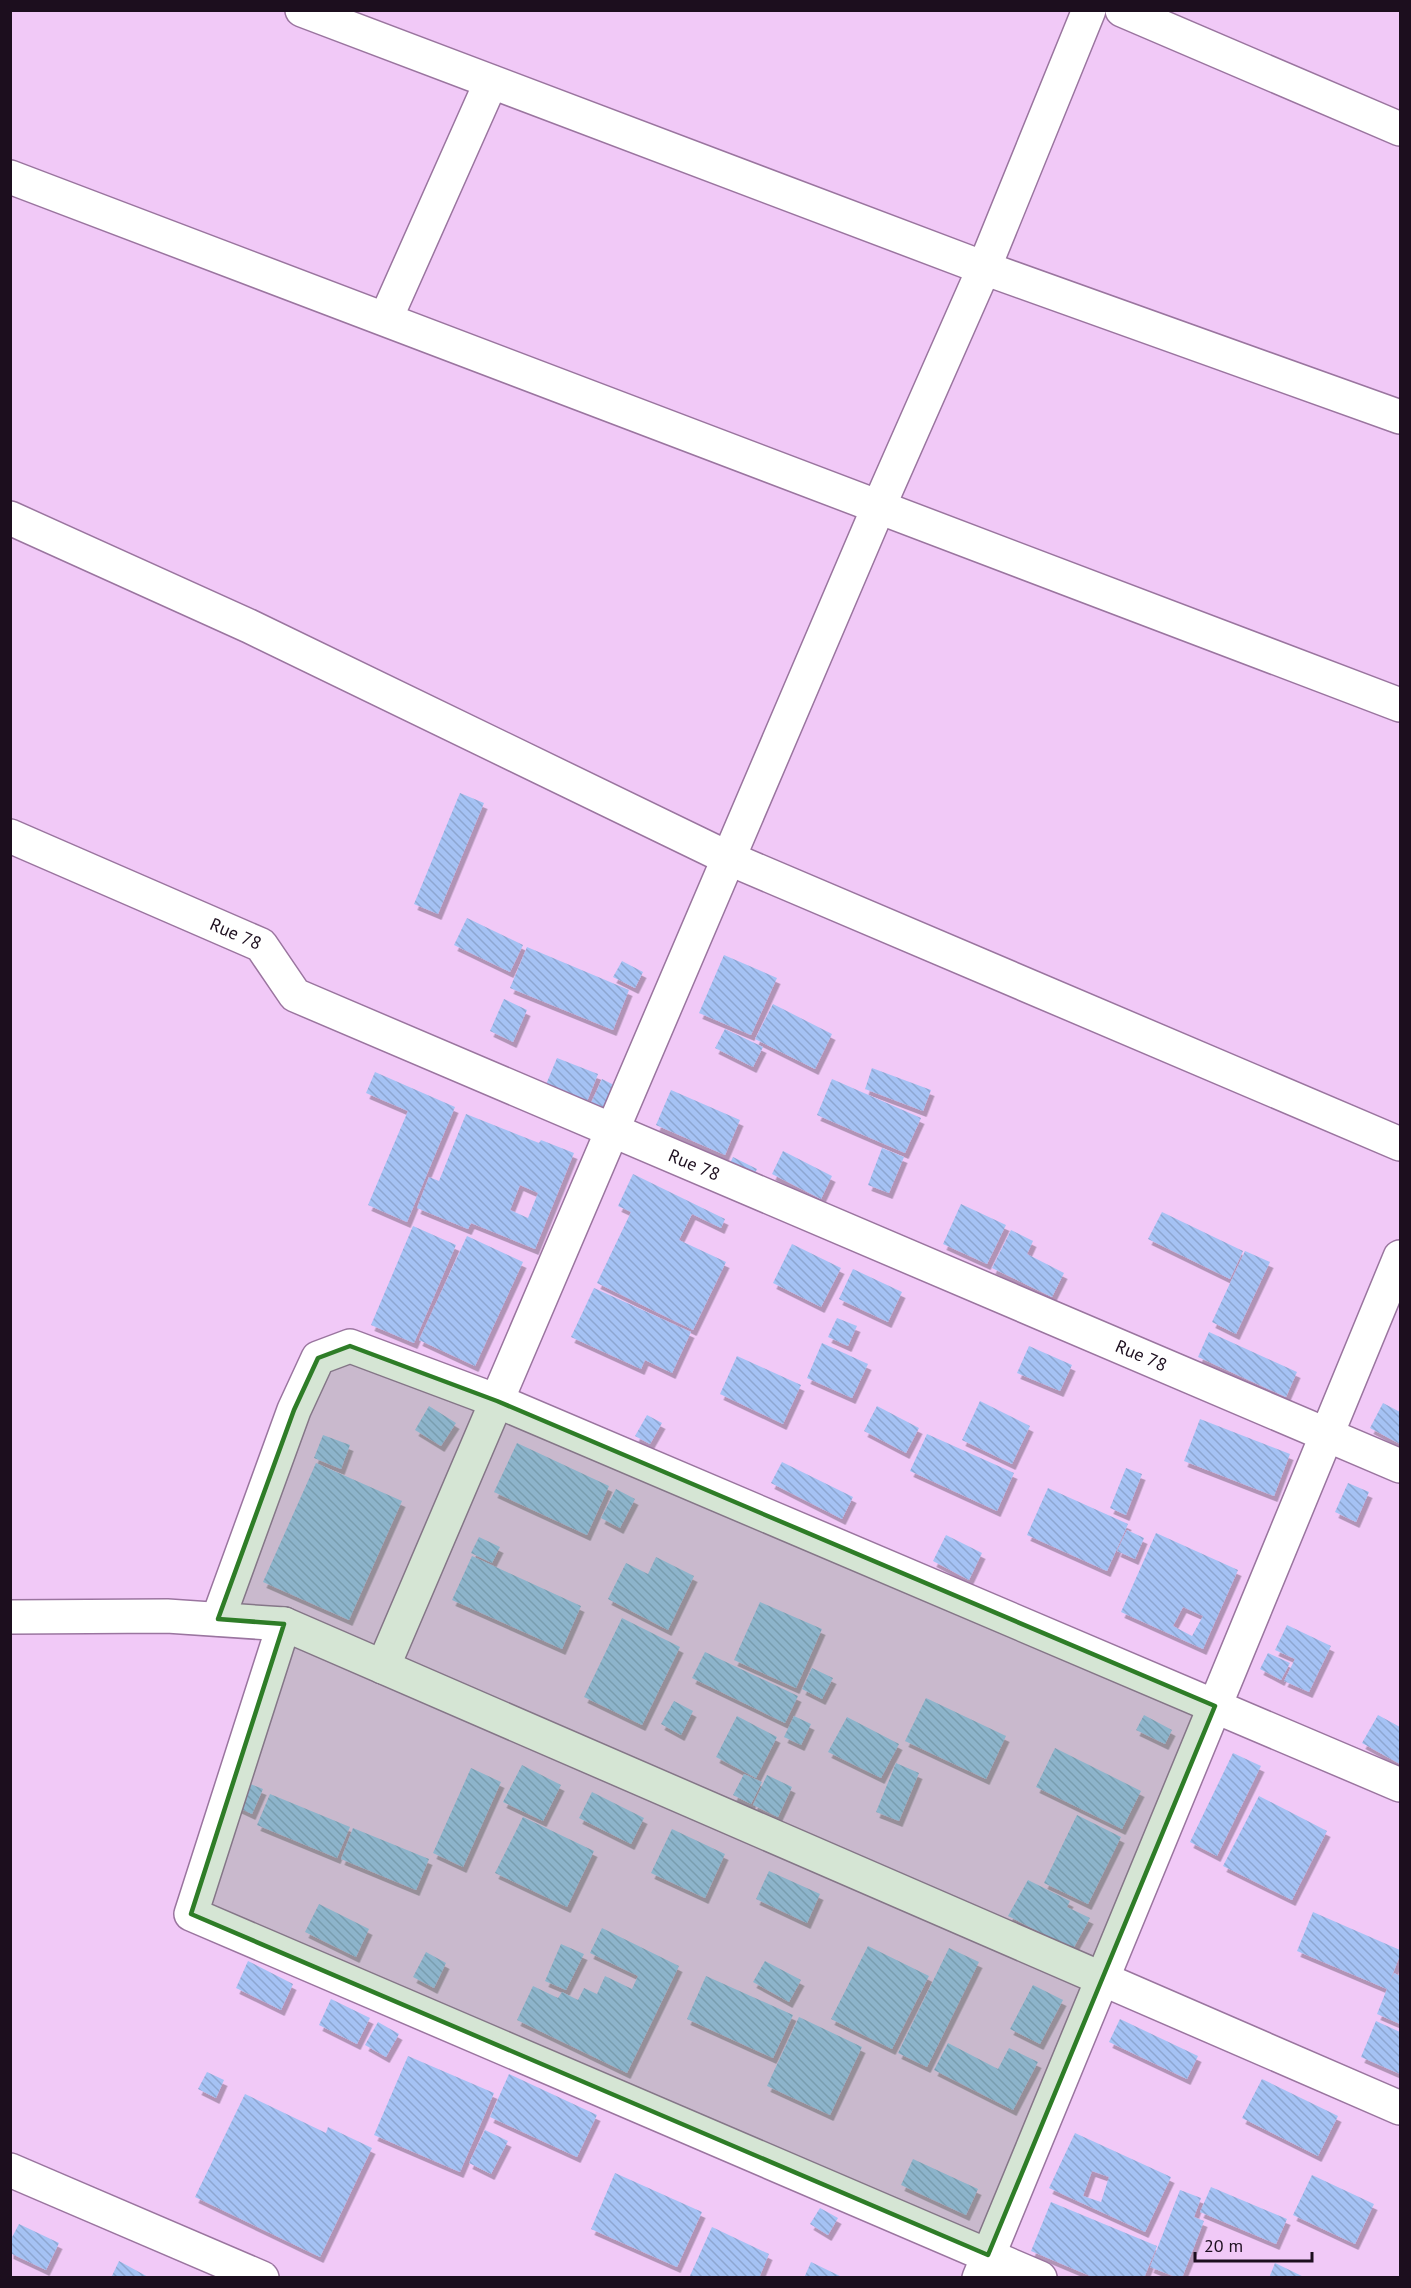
<svg xmlns="http://www.w3.org/2000/svg" width="1411" height="2288" viewBox="0 0 1411 2288" font-family="'PT Sans',sans-serif">
	<defs>
		<pattern id="building-back-hatch" width="6" height="6" patternUnits="userSpaceOnUse" patternTransform="scale(1.5)"><rect width="6" height="6" fill="#a5c2f4"/><path d="M-1 5l2 2M0 0l6 6M5-1l2 2" fill="none" stroke="#8da6d1"/></pattern>
		<filter id="shadow"><feDropShadow dx="3.5" dy="6" stdDeviation="0" flood-color="#0004"/></filter>
	</defs>
	<rect width="100%" height="100%" fill="#f1c9f7"/>
	<path fill="url(#building-back-hatch)" fill-rule="evenodd" filter="url(#shadow)" d="M 460,793 L 484,803 L 438,914 L 414,904 Z
		M 467,918 L 523,945 L 510,972 L 454,945 Z
		M 527,947 L 629,990 L 613,1030 L 510,988 Z
		M 724,955 L 777,978 L 751,1035 L 699,1013 Z
		M 622,961 L 643,972 L 635,988 L 613,977 Z
		M 504,999 L 527,1010 L 513,1042 L 490,1031 Z
		M 773,1004 L 832,1034 L 815,1069 L 755,1039 Z
		M 725,1029 L 763,1047 L 753,1067 L 715,1048 Z
		M 557,1058 L 598,1074 L 586,1104 L 545,1087 Z
		M 872,1068 L 931,1090 L 923,1111 L 865,1089 Z
		M 375,1072 L 455,1107 L 407,1222 L 368,1205 L 408,1111 L 366,1093 Z
		M 602,1079 L 614,1085 L 602,1111 L 590,1105 Z
		M 832,1079 L 921,1118 L 905,1153 L 817,1115 Z
		M 671,1090 L 740,1120 L 725,1155 L 656,1125 Z
		M 466,1114 L 539,1143 L 541,1140 L 574,1153 L 535,1249 L 471,1223 L 468,1229 L 417,1208 L 429,1177 L 439,1181 ZM 520,1185 L 538,1193 L 528,1218 L 510,1210 Z
		M 882,1148 L 904,1157 L 889,1193 L 868,1185 Z
		M 783,1151 L 832,1176 L 821,1199 L 772,1174 Z
		M 733,1157 L 757,1169 L 746,1192 L 722,1180 Z
		M 633,1174 L 725,1219 L 721,1228 L 692,1214 L 679,1240 L 726,1262 L 693,1330 L 597,1283 L 631,1212 L 618,1206 Z
		M 961,1204 L 1006,1225 L 987,1264 L 943,1244 Z
		M 1162,1212 L 1243,1251 L 1230,1279 L 1148,1239 Z
		M 413,1226 L 456,1245 L 414,1343 L 371,1325 Z
		M 1011,1230 L 1033,1241 L 1027,1254 L 1064,1273 L 1052,1297 L 992,1268 Z
		M 467,1236 L 523,1262 L 475,1366 L 419,1340 Z
		M 792,1244 L 841,1268 L 821,1307 L 773,1283 Z
		M 1245,1251 L 1270,1262 L 1236,1334 L 1212,1322 Z
		M 853,1269 L 902,1292 L 888,1322 L 839,1299 Z
		M 594,1288 L 691,1332 L 672,1373 L 645,1360 L 641,1369 L 571,1337 Z
		M 837,1318 L 857,1326 L 848,1346 L 828,1337 Z
		M 1209,1332 L 1297,1372 L 1286,1397 L 1198,1357 Z
		M 822,1343 L 868,1364 L 852,1398 L 807,1378 Z
		M 1029,1346 L 1072,1365 L 1060,1391 L 1017,1373 Z
		M 737,1356 L 801,1385 L 783,1424 L 720,1394 Z
		M 980,1401 L 1030,1426 L 1012,1464 L 962,1440 Z
		M 1383,1403 L 1400,1412 L 1400,1444 L 1370,1428 Z
		M 429,1406 L 456,1423 L 441,1446 L 415,1430 Z
		M 877,1406 L 919,1428 L 906,1453 L 864,1431 Z
		M 647,1415 L 662,1423 L 650,1444 L 635,1436 Z
		M 1200,1419 L 1290,1454 L 1274,1496 L 1184,1461 Z
		M 927,1434 L 1014,1473 L 997,1511 L 910,1471 Z
		M 323,1435 L 350,1445 L 341,1469 L 314,1458 Z
		M 517,1443 L 609,1486 L 587,1535 L 494,1492 Z
		M 782,1462 L 853,1497 L 842,1519 L 771,1483 Z
		M 316,1463 L 402,1501 L 349,1620 L 263,1582 Z
		M 1126,1468 L 1142,1474 L 1126,1515 L 1110,1508 Z
		M 1348,1483 L 1369,1492 L 1356,1522 L 1335,1512 Z
		M 1048,1488 L 1128,1524 L 1107,1571 L 1027,1535 Z
		M 616,1489 L 635,1499 L 620,1528 L 601,1518 Z
		M 1127,1530 L 1144,1538 L 1135,1559 L 1117,1551 Z
		M 1156,1533 L 1238,1570 L 1203,1649 L 1121,1612 ZM 1183,1607 L 1203,1616 L 1192,1636 L 1173,1626 Z
		M 946,1535 L 982,1553 L 969,1580 L 933,1561 Z
		M 479,1537 L 500,1547 L 492,1563 L 471,1553 Z
		M 472,1556 L 581,1606 L 562,1649 L 452,1600 Z
		M 656,1557 L 694,1576 L 668,1630 L 608,1599 L 626,1563 L 648,1574 Z
		M 760,1602 L 822,1629 L 796,1688 L 734,1660 Z
		M 622,1618 L 680,1647 L 642,1725 L 584,1697 Z
		M 1287,1625 L 1331,1646 L 1309,1692 L 1284,1681 L 1295,1659 L 1275,1650 Z
		M 705,1652 L 798,1696 L 785,1723 L 692,1678 Z
		M 1268,1653 L 1290,1663 L 1281,1680 L 1260,1669 Z
		M 812,1668 L 833,1678 L 822,1699 L 802,1689 Z
		M 926,1698 L 1006,1736 L 986,1779 L 905,1741 Z
		M 674,1701 L 693,1711 L 681,1735 L 661,1724 Z
		M 1144,1715 L 1172,1730 L 1165,1744 L 1136,1730 Z
		M 1378,1715 L 1400,1727 L 1400,1764 L 1362,1743 Z
		M 737,1716 L 777,1737 L 756,1778 L 716,1757 Z
		M 794,1716 L 811,1724 L 801,1745 L 784,1737 Z
		M 847,1717 L 899,1744 L 881,1778 L 828,1752 Z
		M 1055,1748 L 1141,1791 L 1122,1829 L 1036,1787 Z
		M 1233,1753 L 1261,1766 L 1217,1856 L 1190,1842 Z
		M 896,1763 L 919,1773 L 899,1821 L 876,1812 Z
		M 522,1765 L 561,1785 L 543,1821 L 503,1802 Z
		M 471,1768 L 501,1782 L 463,1867 L 433,1853 Z
		M 744,1774 L 762,1782 L 751,1804 L 733,1795 Z
		M 767,1775 L 792,1787 L 778,1817 L 753,1805 Z
		M 248,1783 L 263,1789 L 252,1814 L 237,1807 Z
		M 592,1792 L 644,1818 L 631,1844 L 579,1818 Z
		M 270,1794 L 350,1827 L 337,1858 L 257,1825 Z
		M 1259,1796 L 1327,1831 L 1292,1900 L 1223,1866 Z
		M 1077,1815 L 1121,1837 L 1088,1904 L 1044,1883 Z
		M 523,1817 L 594,1851 L 567,1907 L 495,1873 Z
		M 353,1828 L 429,1859 L 416,1890 L 341,1859 Z
		M 672,1829 L 725,1854 L 705,1898 L 651,1873 Z
		M 769,1871 L 820,1894 L 807,1923 L 756,1899 Z
		M 1028,1880 L 1070,1901 L 1067,1907 L 1090,1918 L 1073,1949 L 1008,1916 Z
		M 319,1904 L 369,1929 L 356,1957 L 305,1932 Z
		M 1313,1912 L 1400,1950 L 1400,1955 L 1389,1984 L 1394,1973 L 1400,1976 L 1400,2024 L 1377,2014 L 1387,1989 L 1297,1951 Z
		M 602,1928 L 679,1966 L 627,2073 L 517,2020 L 533,1986 L 558,1998 L 562,1992 L 578,2000 L 584,1988 L 597,1994 L 605,1976 L 632,1989 L 638,1976 L 590,1953 Z
		M 561,1944 L 584,1954 L 566,1990 L 545,1981 Z
		M 868,1946 L 929,1976 L 892,2049 L 831,2019 Z
		M 949,1948 L 979,1962 L 927,2067 L 898,2053 Z
		M 426,1952 L 446,1963 L 434,1988 L 413,1977 Z
		M 248,1961 L 293,1984 L 281,2010 L 236,1988 Z
		M 765,1961 L 801,1980 L 789,2002 L 753,1982 Z
		M 706,1976 L 793,2015 L 773,2058 L 687,2019 Z
		M 1033,1985 L 1063,2000 L 1040,2044 L 1010,2029 Z
		M 331,1999 L 370,2018 L 357,2044 L 319,2025 Z
		M 799,2017 L 862,2047 L 830,2115 L 767,2086 Z
		M 1120,2019 L 1198,2056 L 1187,2079 L 1109,2042 Z
		M 1376,2021 L 1400,2032 L 1400,2074 L 1361,2057 Z
		M 378,2022 L 399,2034 L 386,2057 L 365,2045 Z
		M 948,2043 L 998,2069 L 1009,2048 L 1038,2062 L 1013,2110 L 934,2070 Z
		M 408,2056 L 494,2093 L 460,2172 L 374,2135 Z
		M 207,2072 L 224,2080 L 216,2098 L 198,2089 Z
		M 509,2074 L 597,2115 L 577,2157 L 490,2117 Z
		M 1262,2079 L 1338,2116 L 1318,2156 L 1242,2118 Z
		M 245,2094 L 326,2133 L 328,2127 L 372,2148 L 320,2257 L 195,2197 Z
		M 485,2130 L 508,2141 L 491,2174 L 469,2163 Z
		M 1075,2133 L 1171,2177 L 1145,2232 L 1049,2188 ZM 1092,2171 L 1109,2177 L 1101,2202 L 1083,2196 Z
		M 913,2159 L 978,2189 L 966,2215 L 901,2185 Z
		M 615,2173 L 702,2212 L 677,2267 L 591,2229 Z
		M 1312,2175 L 1374,2204 L 1355,2244 L 1293,2215 Z
		M 1211,2187 L 1287,2219 L 1276,2244 L 1200,2212 Z
		M 1180,2190 L 1201,2198 L 1194,2217 L 1204,2221 L 1182,2278 L 1178,2278 L 1150,2267 Z
		M 1051,2202 L 1157,2246 L 1144,2278 L 1095,2278 L 1031,2251 Z
		M 820,2208 L 838,2218 L 828,2235 L 810,2224 Z
		M 19,2224 L 59,2243 L 46,2270 L 10,2253 L 10,2241 Z
		M 712,2227 L 769,2254 L 759,2278 L 689,2278 Z
		M 119,2261 L 150,2278 L 111,2278 Z
		M 811,2262 L 844,2278 L 804,2278 Z
		M 1275,2263 L 1306,2278 L 1269,2278 Z"/>
	<g fill="none" stroke-linecap="round" stroke-linejoin="round">
		<defs>
			<g id="minor">
				<path d="M 302,10 L 984,268 L 1400,417"/>
				<path d="M 1122,10 L 1400,129"/>
				<path d="M 10,177 L 1400,705"/>
				<path d="M 386,318 L 491,82"/>
				<path d="M 10,518 L 249,626 L 728,858 L 1400,1144"/>
				<path id="s1" d="M 10,836 L 261,945 L 295,995 L 1400,1466"/>
				<path d="M 10,1617 L 167,1616 L 284,1624 L 1400,2108"/>
				<path d="M 218,1619 L 294,1410 L 318,1358 L 350,1346 L 497,1401 L 1400,1785"/>
				<path d="M 284,1624 L 191,1914 L 1040,2278"/>
				<path d="M 383,1667 L 879,506 L 984,268 L 1089,10"/>
				<path d="M 10,2170 L 262,2278"/>
				<path d="M 979,2278 L 1400,1257"/>
			</g>
		</defs>
		<use href="#minor" stroke="#9a759f" stroke-width="36"/>
		<use href="#minor" stroke="#fff" stroke-width="33"/>
	</g>
	<path fill="#2e7d27" fill-opacity="0.2" stroke="#2e7d27" stroke-width="4.5" stroke-linejoin="round" d="M 350,1346 L 497,1401 L 1215,1706 L 988,2255 L 191,1914 L 284,1624 L 218,1619 L 294,1410 L 318,1358 Z"/>
	<g text-anchor="middle" stroke-width="5" stroke-linejoin="round" paint-order="stroke">
		<g font-size="18" fill="#1c0e1e" stroke="#f1c9f7">
			<text dy="6" stroke="none"><textPath href="#s1" startOffset="246">Rue 78</textPath></text>
			<text dy="6" stroke="none"><textPath href="#s1" startOffset="768">Rue 78</textPath></text>
			<text dy="6" stroke="none"><textPath href="#s1" startOffset="1254">Rue 78</textPath></text>
		</g>
	</g>
	<rect width="1411" height="2288" fill="none" stroke="#1c0e1e" stroke-width="24"/>
	<path d="M1195 2252v9h117v-9" fill="none" stroke="#1c0e1e" stroke-width="3"/>
	<text x="1204" y="2252" font-size="18" fill="#1c0e1e" stroke="#f1c9f7" stroke-width="4.5" paint-order="stroke">20 m</text>
</svg>
